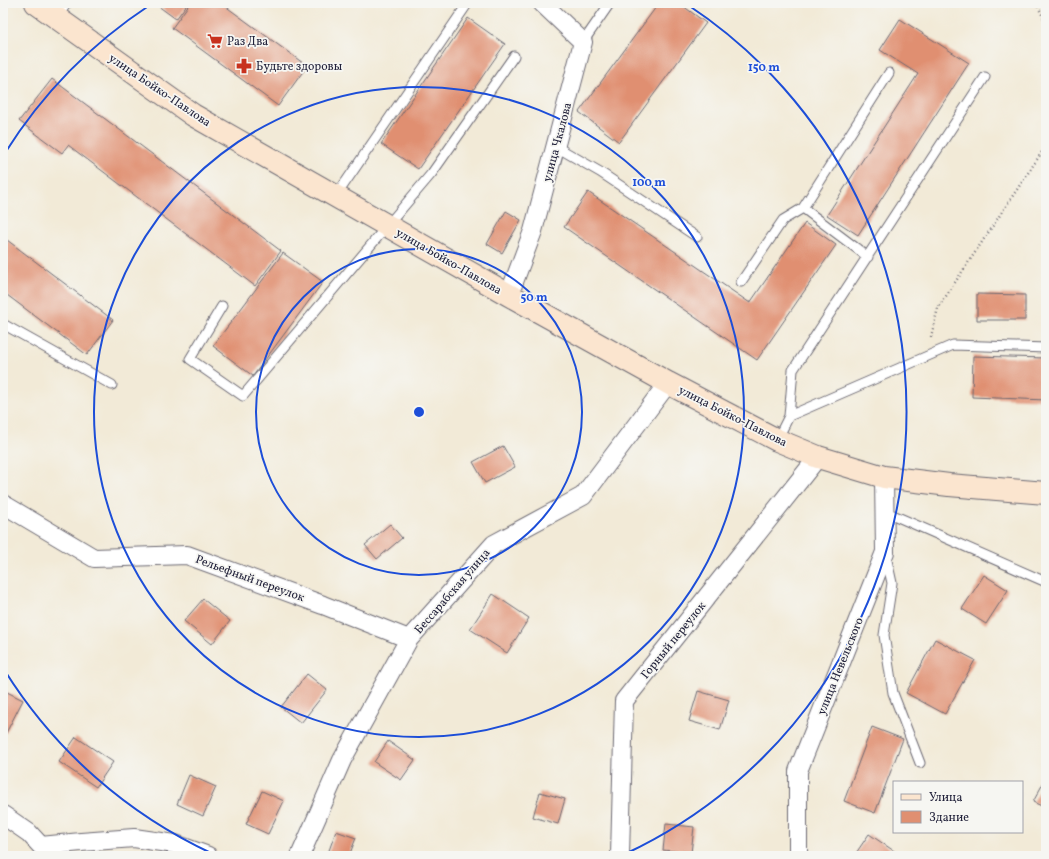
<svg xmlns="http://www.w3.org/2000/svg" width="1049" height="859" viewBox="0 0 1049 859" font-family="Vollkorn,serif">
	<rect width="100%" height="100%" fill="#f6f6f2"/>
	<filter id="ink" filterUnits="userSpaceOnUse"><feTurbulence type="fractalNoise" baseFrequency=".025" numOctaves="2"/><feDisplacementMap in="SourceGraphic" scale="8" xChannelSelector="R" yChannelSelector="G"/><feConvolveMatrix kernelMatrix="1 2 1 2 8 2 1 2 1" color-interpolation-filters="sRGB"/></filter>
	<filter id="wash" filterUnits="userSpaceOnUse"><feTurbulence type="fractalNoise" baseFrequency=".012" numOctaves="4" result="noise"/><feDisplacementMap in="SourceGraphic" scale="16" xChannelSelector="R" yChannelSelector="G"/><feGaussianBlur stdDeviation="0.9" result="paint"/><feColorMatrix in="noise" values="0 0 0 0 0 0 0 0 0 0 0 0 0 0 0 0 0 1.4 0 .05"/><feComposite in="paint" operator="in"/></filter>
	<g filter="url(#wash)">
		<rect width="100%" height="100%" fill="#f2ead7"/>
		<g id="blocks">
			<path fill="#e08f71" d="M 154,3 L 188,3 L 176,19 Z
				M 190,3 L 221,3 L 307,66 L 278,106 L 172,28 Z
				M 659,3 L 679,3 L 706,23 L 619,142 L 579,112 Z
				M 468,18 L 505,44 L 418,169 L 381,144 Z
				M 900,19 L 969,63 L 858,235 L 827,215 L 918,74 L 880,50 Z
				M 52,79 L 281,251 L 255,286 L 68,145 L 62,153 L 19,121 Z
				M 588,192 L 750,303 L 805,223 L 836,245 L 757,360 L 564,227 Z
				M 506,211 L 521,220 L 502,253 L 487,244 Z
				M 3,237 L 113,320 L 87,355 L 3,292 Z
				M 283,253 L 323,282 L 253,376 L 213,346 Z
				M 977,294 L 1025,295 L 1025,320 L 977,320 Z
				M 973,356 L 1046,358 L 1046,400 L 972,397 Z
				M 503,446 L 515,467 L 485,483 L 473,462 Z
				M 390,524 L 402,538 L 377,559 L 365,545 Z
				M 984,575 L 1008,590 L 986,624 L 962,609 Z
				M 493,594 L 529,618 L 507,653 L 470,629 Z
				M 203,599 L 230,621 L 212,644 L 184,621 Z
				M 935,639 L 975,660 L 945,714 L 906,693 Z
				M 307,674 L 327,690 L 301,723 L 281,707 Z
				M 3,690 L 23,700 L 6,733 L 3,732 Z
				M 698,691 L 729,700 L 720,730 L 689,721 Z
				M 872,727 L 903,739 L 875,813 L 844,801 Z
				M 76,737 L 113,762 L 96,787 L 59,762 Z
				M 388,741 L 415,760 L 401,780 L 374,762 Z
				M 189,775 L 216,787 L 203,816 L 177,804 Z
				M 1046,778 L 1046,808 L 1033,802 Z
				M 262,791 L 284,801 L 268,834 L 246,824 Z
				M 540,792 L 565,799 L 558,824 L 533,817 Z
				M 666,824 L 694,827 L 691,853 L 663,850 Z
				M 336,831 L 356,838 L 349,856 L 327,856 Z
				M 869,834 L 897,853 L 895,856 L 854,856 Z"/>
		</g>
	</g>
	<g filter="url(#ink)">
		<use href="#blocks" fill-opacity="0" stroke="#6b6872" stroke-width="1"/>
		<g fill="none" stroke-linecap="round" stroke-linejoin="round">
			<defs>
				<path id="service" d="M 56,18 L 67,3
					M 583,42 L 610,3
					M 555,146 L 600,172 L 697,237
					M 336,196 L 468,3
					M 868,257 L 803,208 L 889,73
					M 741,282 L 783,220 L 803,208
					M 222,306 L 190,359 L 243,396 L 432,173 L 514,56
					M 3,324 L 112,385
					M 789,416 L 793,370 L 985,77
					M 777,440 L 789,416 L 953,345 L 1046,348
					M 884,511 L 1046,582
					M 886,556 L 892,583 L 884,635 L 893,693 L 920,763"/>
				<path id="minor" d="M 509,295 L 533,231 L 583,42 L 542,3
					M 3,504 L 94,558 L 187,555 L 323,605 L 409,639
					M 3,815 L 29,833 L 41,846 L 81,842 L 134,838 L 175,844 L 208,856
					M 300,856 L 342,760 L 409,639 L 494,544 L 583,496 L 668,383
					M 620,856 L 624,701 L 818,457
					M 798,856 L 798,771 L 885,552 L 884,477"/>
				<path id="secondary" d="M 36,3 L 193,115 L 509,295 L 668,383 L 777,440 L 818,457 L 884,477 L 949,485 L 1046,493"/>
			</defs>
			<use href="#service" stroke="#6b6872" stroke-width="11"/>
			<use href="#minor" stroke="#6b6872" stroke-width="20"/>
			<use href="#secondary" stroke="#6b6872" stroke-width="24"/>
			<path stroke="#6b6872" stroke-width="2.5" stroke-dasharray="1 3" stroke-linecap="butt" d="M 1036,3 L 1046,22
				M 931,337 L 938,308 L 1046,146"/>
			<use href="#service" stroke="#fff" stroke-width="9"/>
			<use href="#minor" stroke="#fff" stroke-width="18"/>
			<use href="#secondary" stroke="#fbe5cf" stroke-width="22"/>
		</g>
	</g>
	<g fill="none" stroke="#1d4ed8" stroke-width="2">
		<circle cx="419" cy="412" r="163"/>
		<circle cx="419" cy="412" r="325"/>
		<path d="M213 854A488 488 0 0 1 5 671M5 153A488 488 0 0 1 150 5M688 5A488 488 0 0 1 625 854"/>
	</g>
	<defs>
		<symbol id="supermarket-bare" viewBox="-9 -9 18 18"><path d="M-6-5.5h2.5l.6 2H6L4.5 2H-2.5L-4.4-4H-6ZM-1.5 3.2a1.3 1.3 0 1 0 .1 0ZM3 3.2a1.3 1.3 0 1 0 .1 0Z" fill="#c8321e" stroke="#f6f6f2" stroke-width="2.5" paint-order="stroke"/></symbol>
		<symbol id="pharmacy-bare" viewBox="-9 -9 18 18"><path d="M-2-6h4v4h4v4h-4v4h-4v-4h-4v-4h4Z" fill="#c8321e" stroke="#f6f6f2" stroke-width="2.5" paint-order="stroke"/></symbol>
	</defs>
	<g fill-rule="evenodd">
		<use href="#supermarket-bare" x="204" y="30" width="22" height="22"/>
		<use href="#pharmacy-bare" x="233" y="55" width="22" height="22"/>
	</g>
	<g text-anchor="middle" stroke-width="3.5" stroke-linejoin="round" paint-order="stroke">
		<g font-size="12" fill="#22223b" stroke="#f6f6f2" text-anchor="start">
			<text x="227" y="45">Раз Два</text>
			<text x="256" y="70">Будьте здоровы</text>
		</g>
		<g font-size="12" fill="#22223b" stroke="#f6f6f2">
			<text transform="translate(160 90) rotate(34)" y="4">улица Бойко-Павлова</text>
			<text transform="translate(557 142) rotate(-75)" y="4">улица Чкалова</text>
			<text transform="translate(449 261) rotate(30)" y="4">улица Бойко-Павлова</text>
			<text transform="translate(733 416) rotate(27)" y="4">улица Бойко-Павлова</text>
			<text transform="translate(250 578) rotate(20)" y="4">Рельефный переулок</text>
			<text transform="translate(452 591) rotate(-49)" y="4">Бессарабская улица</text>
			<text transform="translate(673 640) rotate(-51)" y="4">Горный переулок</text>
			<text transform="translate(840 666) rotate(-68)" y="4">улица Невельского</text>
		</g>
	</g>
	<circle cx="419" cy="412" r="6" fill="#1d4ed8" stroke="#f6f6f2" stroke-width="2"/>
	<g font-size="12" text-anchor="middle" font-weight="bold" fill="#1d4ed8" stroke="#f6f6f2" stroke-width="3.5" stroke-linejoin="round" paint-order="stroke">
		<text x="764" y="71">150 m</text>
		<text x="649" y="186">100 m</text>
		<text x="534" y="301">50 m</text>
	</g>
	<rect width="1049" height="859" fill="none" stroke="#f6f6f2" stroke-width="16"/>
	<rect x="893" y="781" width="130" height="52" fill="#f6f6f2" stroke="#a1a1a9"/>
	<rect x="901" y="794" width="20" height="6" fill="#fbe5cf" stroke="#a1a1a9"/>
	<text x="929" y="801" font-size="12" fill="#22223b">Улица</text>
	<rect x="901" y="811" width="20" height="12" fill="#e08f71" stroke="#a1a1a9"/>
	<text x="929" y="821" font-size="12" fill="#22223b">Здание</text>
</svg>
